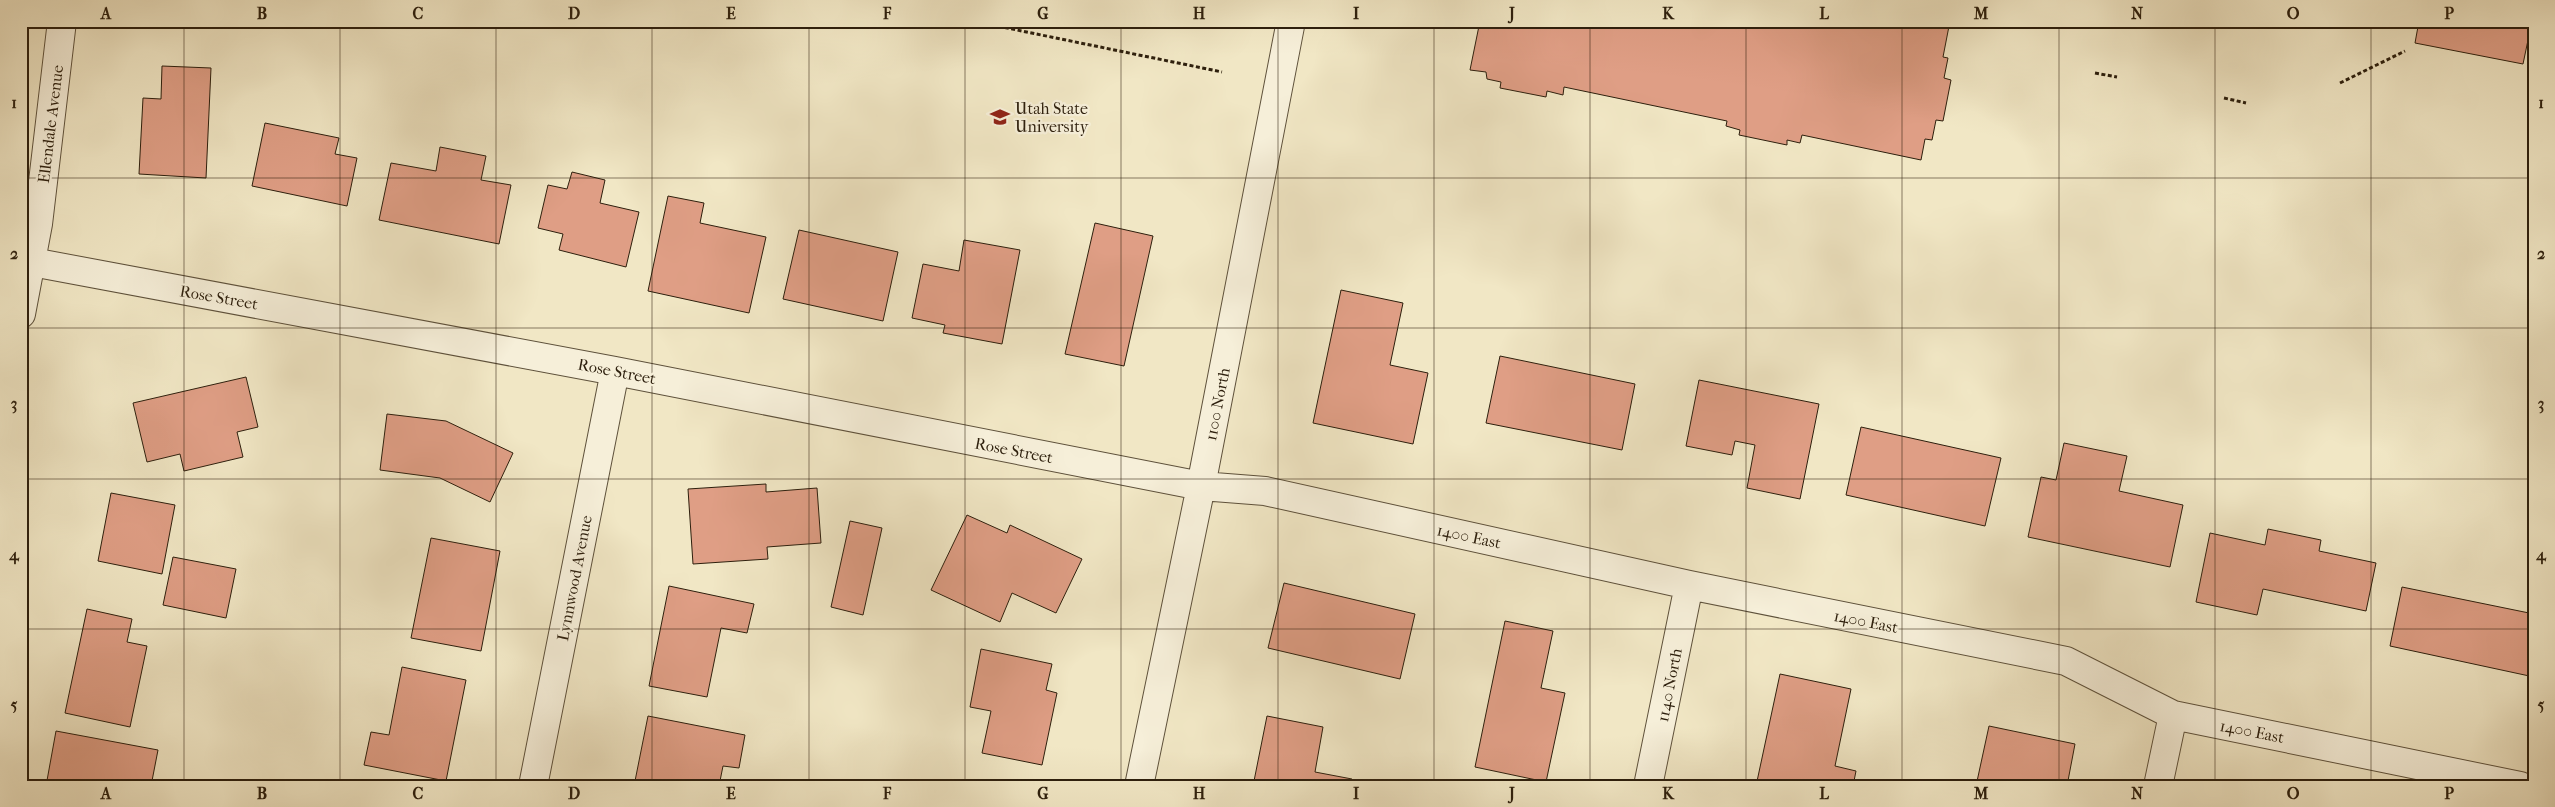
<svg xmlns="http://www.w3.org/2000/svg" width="2555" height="807" viewBox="0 0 2555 807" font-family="'IM FELL French Canon',serif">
	<rect width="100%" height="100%" fill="#f1e7c5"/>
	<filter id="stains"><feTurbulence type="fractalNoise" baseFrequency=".004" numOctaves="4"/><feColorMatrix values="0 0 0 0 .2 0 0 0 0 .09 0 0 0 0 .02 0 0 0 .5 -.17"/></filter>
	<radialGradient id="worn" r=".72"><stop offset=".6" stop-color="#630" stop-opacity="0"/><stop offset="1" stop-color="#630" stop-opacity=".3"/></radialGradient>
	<path fill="#df9e85" stroke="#2d1f0d" d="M 1480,21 L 1950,21 L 1943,57 L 1948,58 L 1944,78 L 1951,80 L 1943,121 L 1936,120 L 1932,140 L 1925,139 L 1921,160 L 1802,135 L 1800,143 L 1787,140 L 1787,145 L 1739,135 L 1740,130 L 1726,126 L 1727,121 L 1564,87 L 1563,95 L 1547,91 L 1546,97 L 1500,88 L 1501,82 L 1487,79 L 1486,72 L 1470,70 Z
		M 2419,21 L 2532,21 L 2523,64 L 2415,43 Z
		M 162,66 L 211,68 L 206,178 L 139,174 L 143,98 L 161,99 Z
		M 265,123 L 339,138 L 335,154 L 357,158 L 347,206 L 252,186 Z
		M 440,147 L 486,156 L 481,180 L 511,185 L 499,244 L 379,220 L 391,163 L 436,171 Z
		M 572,172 L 605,180 L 600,203 L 639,212 L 626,267 L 559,250 L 563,234 L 538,228 L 548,185 L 567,189 Z
		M 668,196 L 704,203 L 700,223 L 766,237 L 749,313 L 648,291 Z
		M 1095,223 L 1153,236 L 1124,366 L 1065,354 Z
		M 799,230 L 898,252 L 883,321 L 783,299 Z
		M 964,240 L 1020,250 L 1002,344 L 943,333 L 945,325 L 912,318 L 923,264 L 959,271 Z
		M 1341,290 L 1403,303 L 1390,365 L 1428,373 L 1413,444 L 1313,423 Z
		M 1500,356 L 1635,384 L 1622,450 L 1486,423 Z
		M 246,377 L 258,427 L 237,432 L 243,457 L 184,471 L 180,454 L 147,462 L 133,403 Z
		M 1699,380 L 1819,404 L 1800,499 L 1747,488 L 1755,445 L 1735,441 L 1732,455 L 1686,446 Z
		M 387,414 L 446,421 L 513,453 L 490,502 L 440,478 L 380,470 Z
		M 1861,427 L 2001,458 L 1985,526 L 1846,495 Z
		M 2064,443 L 2127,456 L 2119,491 L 2183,505 L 2170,567 L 2028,537 L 2041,477 L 2056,480 Z
		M 766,484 L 766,492 L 817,488 L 821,543 L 767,547 L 768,559 L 693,564 L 688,489 Z
		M 111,493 L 175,505 L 162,574 L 98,561 Z
		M 967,515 L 1007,533 L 1010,525 L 1082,559 L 1056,613 L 1012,593 L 1000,622 L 931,590 Z
		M 850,521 L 882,528 L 863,615 L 831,607 Z
		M 2268,529 L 2321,540 L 2319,551 L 2376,563 L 2366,611 L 2263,589 L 2257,615 L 2196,602 L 2210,533 L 2265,545 Z
		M 431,538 L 500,551 L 481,651 L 411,638 Z
		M 173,557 L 236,569 L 226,618 L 163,605 Z
		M 1284,583 L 1415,614 L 1400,679 L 1268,648 Z
		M 669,586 L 754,604 L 747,633 L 721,628 L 707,697 L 649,686 Z
		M 2402,587 L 2534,614 L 2534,677 L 2390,646 Z
		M 87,609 L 132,619 L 127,642 L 147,646 L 130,727 L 65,713 Z
		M 1505,621 L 1553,631 L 1541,688 L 1565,693 L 1546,782 L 1475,767 Z
		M 981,649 L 1052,664 L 1046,690 L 1057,693 L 1042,765 L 982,753 L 991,711 L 970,707 Z
		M 402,667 L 466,680 L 446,781 L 364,765 L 371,732 L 389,735 Z
		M 1780,674 L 1851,689 L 1835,766 L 1856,771 L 1853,786 L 1756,786 Z
		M 648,716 L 745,735 L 739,768 L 723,766 L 719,786 L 634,786 Z
		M 1267,716 L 1323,727 L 1315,772 L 1352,779 L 1351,786 L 1253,786 Z
		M 1989,726 L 2075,744 L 2067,786 L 1976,786 Z
		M 56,731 L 158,750 L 151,786 L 46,786 Z"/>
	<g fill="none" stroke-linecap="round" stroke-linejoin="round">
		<defs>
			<path id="minor" d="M 32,262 L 615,371 L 1201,486 L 1265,491 L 1689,585 L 2066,661 L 2173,715 L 2520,786
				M 533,786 L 615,371
				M 1139,786 L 1201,486 L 1291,21
				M 1648,786 L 1689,585
				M 2158,786 L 2173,715"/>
			<path id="tertiary" d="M 21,314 L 38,224 L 62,21"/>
		</defs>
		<use href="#minor" stroke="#5e513b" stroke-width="30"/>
		<use href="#tertiary" stroke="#5e513b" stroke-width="30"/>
		<path stroke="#2d1f0d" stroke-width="3" stroke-dasharray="4 2.5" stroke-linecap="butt" d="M 973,21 L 1222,72
			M 2095,73 L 2117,77
			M 2340,83 L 2405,51
			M 2224,98 L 2246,103"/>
		<use href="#minor" stroke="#f6efd9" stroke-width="28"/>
		<use href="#tertiary" stroke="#f6efd9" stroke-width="28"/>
	</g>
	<path fill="none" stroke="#2d1f0d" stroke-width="1" stroke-opacity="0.55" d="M 184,21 L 184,786M 340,21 L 340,786M 496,21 L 496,786M 652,21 L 652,786M 809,21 L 809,786M 965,21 L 965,786M 1121,21 L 1121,786M 1278,21 L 1278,786M 1434,21 L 1434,786M 1590,21 L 1590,786M 1746,21 L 1746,786M 1902,21 L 1902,786M 2059,21 L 2059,786M 2215,21 L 2215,786M 2371,21 L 2371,786M 21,178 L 2534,178M 21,328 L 2534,328M 21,479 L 2534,479M 21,629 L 2534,629"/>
	<defs>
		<symbol id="university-bare" viewBox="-9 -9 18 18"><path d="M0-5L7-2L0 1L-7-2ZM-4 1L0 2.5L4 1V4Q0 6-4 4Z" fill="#8f2418" stroke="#f6efd9" stroke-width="2.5" paint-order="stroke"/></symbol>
	</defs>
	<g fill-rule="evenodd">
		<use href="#university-bare" x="986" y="103" width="28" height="28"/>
	</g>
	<g text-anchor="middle" stroke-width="4.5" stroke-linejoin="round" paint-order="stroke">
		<g font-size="16" fill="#2d1f0d" stroke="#f6efd9" text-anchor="start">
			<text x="1015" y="114">Utah State<tspan x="1015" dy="18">University</tspan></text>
		</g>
		<g font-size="16" fill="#2d1f0d" stroke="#f6efd9">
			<text transform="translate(50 124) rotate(-83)" y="6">Ellendale Avenue</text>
			<text transform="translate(219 297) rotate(10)" y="6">Rose Street</text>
			<text transform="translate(617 371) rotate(11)" y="6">Rose Street</text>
			<text transform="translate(1217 404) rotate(-79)" y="6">1100 North</text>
			<text transform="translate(1014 450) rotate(11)" y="6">Rose Street</text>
			<text transform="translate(1469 536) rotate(12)" y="6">1400 East</text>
			<text transform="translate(574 578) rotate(-79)" y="6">Lynnwood Avenue</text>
			<text transform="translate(1866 621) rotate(11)" y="6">1400 East</text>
			<text transform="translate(1669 685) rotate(-79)" y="6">1140 North</text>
			<text transform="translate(2252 731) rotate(11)" y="6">1400 East</text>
		</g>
	</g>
	<rect width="2555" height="807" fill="none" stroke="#f1e7c5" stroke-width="55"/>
	<rect x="28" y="28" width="2500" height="752" fill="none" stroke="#2d1f0d" stroke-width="2"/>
	<g font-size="16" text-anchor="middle" font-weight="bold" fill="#2d1f0d">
		<text x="106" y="19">A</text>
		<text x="262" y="19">B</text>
		<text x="418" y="19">C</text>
		<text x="574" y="19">D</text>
		<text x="731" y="19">E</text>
		<text x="887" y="19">F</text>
		<text x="1043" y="19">G</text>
		<text x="1199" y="19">H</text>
		<text x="1356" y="19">I</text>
		<text x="1512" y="19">J</text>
		<text x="1668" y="19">K</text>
		<text x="1824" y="19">L</text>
		<text x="1981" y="19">M</text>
		<text x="2137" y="19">N</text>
		<text x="2293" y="19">O</text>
		<text x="2449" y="19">P</text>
		<text x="14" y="108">1</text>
		<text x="2541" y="108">1</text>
		<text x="14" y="259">2</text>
		<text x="2541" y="259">2</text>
		<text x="14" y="409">3</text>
		<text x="2541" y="409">3</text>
		<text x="14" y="560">4</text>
		<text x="2541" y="560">4</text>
		<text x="14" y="710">5</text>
		<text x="2541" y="710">5</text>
		<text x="106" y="799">A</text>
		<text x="262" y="799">B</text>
		<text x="418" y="799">C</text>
		<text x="574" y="799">D</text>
		<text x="731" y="799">E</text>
		<text x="887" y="799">F</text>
		<text x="1043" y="799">G</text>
		<text x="1199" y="799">H</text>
		<text x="1356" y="799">I</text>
		<text x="1512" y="799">J</text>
		<text x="1668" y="799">K</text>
		<text x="1824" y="799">L</text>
		<text x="1981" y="799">M</text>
		<text x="2137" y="799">N</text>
		<text x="2293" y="799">O</text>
		<text x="2449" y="799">P</text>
	</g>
	<rect width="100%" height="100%" filter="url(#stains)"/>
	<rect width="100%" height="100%" fill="url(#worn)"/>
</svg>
